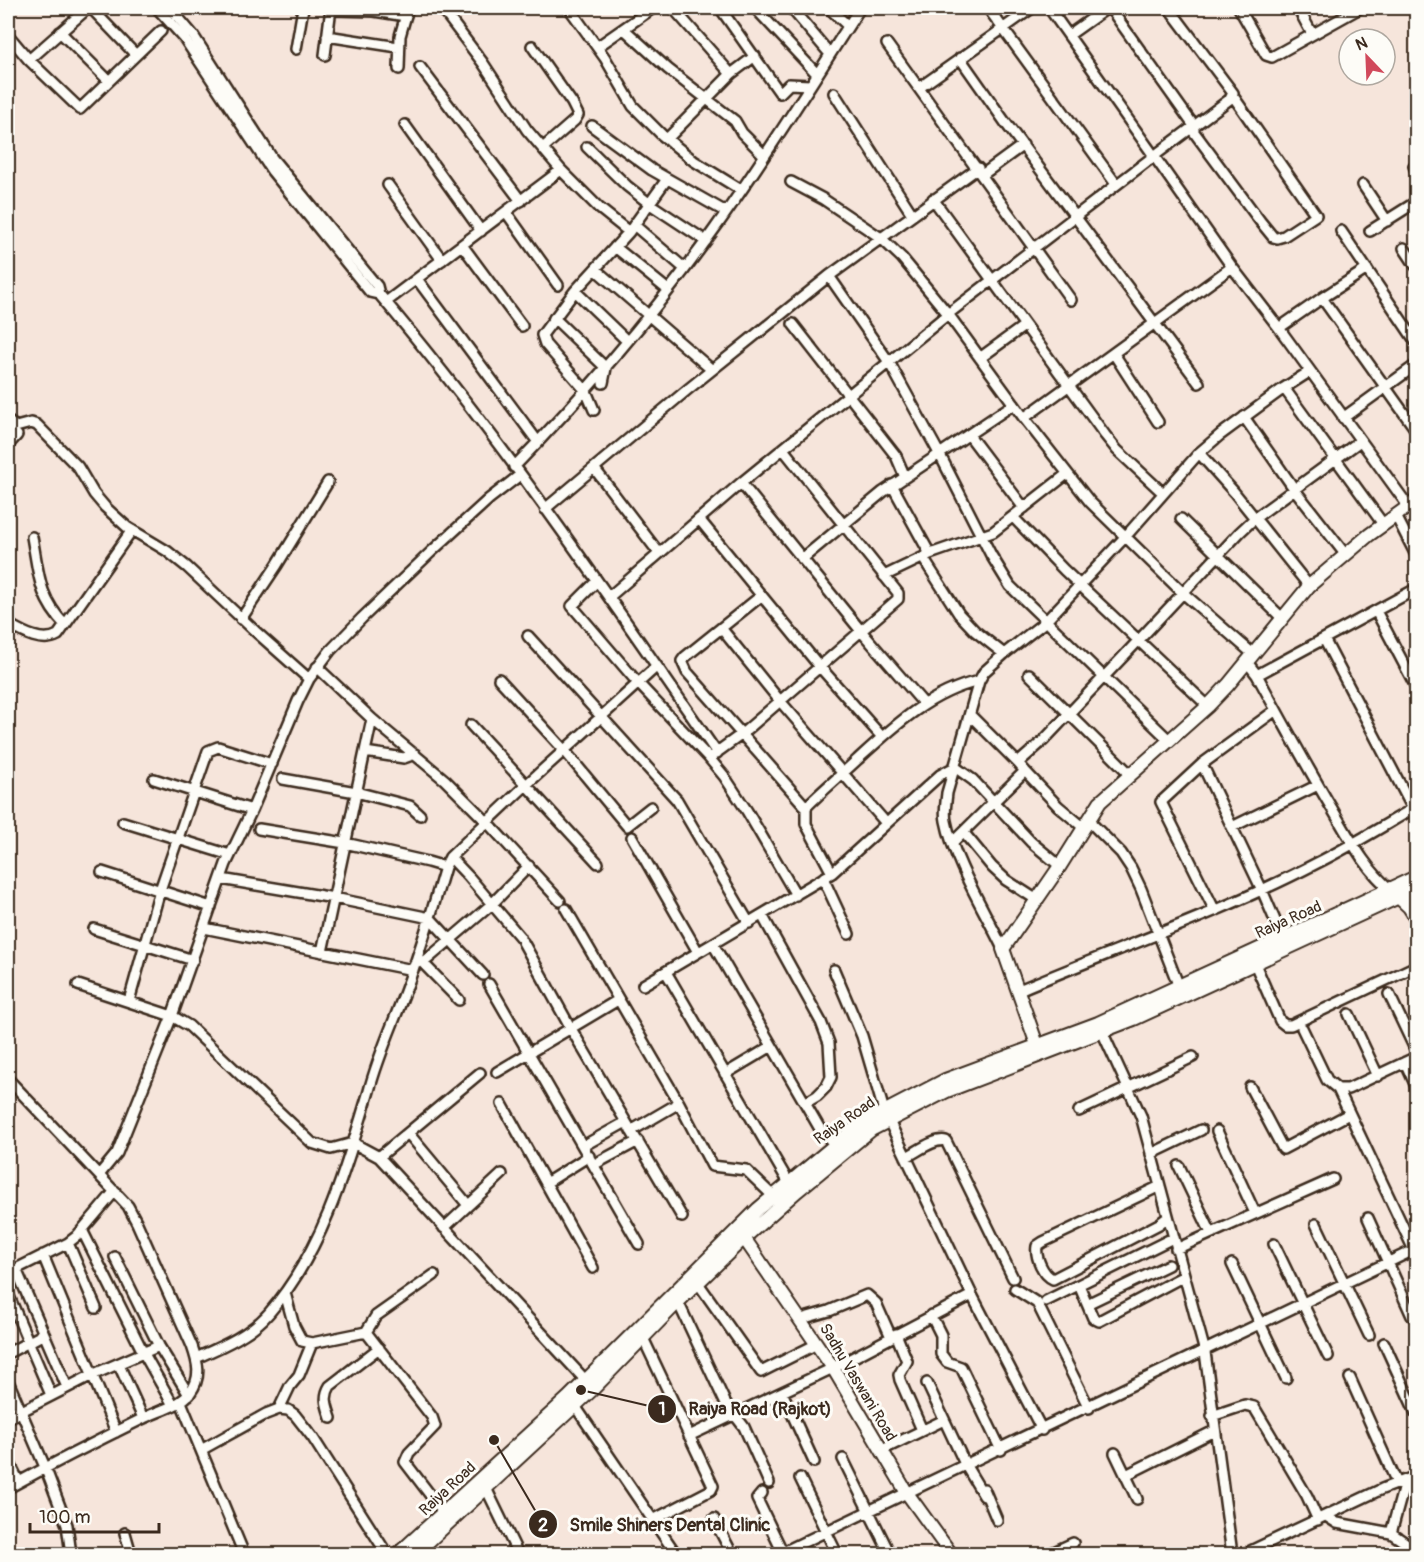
<svg xmlns="http://www.w3.org/2000/svg" width="1424" height="1562" viewBox="0 0 1424 1562" font-family="Pangolin,sans-serif">
	<rect width="100%" height="100%" fill="#f6e5db"/>
	<filter id="ink" filterUnits="userSpaceOnUse"><feTurbulence type="fractalNoise" baseFrequency=".0167" numOctaves="2"/><feDisplacementMap in="SourceGraphic" scale="12" xChannelSelector="R" yChannelSelector="G"/><feConvolveMatrix kernelMatrix="1 2 1 2 8 2 1 2 1" color-interpolation-filters="sRGB"/></filter>
	<g filter="url(#ink)">
		<g fill="none" stroke-linecap="round" stroke-linejoin="round">
			<defs>
				<path id="street" d="M 91,8 L 136,55
					M 157,8 L 184,38 L 272,171 L 370,292 L 379,294
					M 170,8 L 193,35 L 272,158 L 377,286 L 379,294 C 502,439 609,597 717,753
					M 569,8 L 605,58 L 633,106 L 662,135 L 694,161 L 741,190
					M 673,8 L 731,74
					M 720,8 L 780,93 L 789,84 L 810,85
					M 755,8 L 817,74
					M 791,8 L 830,54
					M 829,8 L 848,26
					M 988,8 L 1116,184
					M 1110,8 L 1194,126 L 1194,132 L 1260,221 L 1273,237 L 1277,238 L 1284,236 L 1316,215 L 1233,96
					M 1169,8 L 1233,93 L 1230,99 L 1154,156 L 1232,267 L 1279,328
					M 1239,8 L 1266,55 L 1272,57 L 1360,8
					M 1298,8 L 1312,34
					M 330,10 L 374,11 L 406,16
					M 446,14 L 483,63 L 527,130 L 561,170 L 599,208 L 629,232
					M 624,29 L 668,69 L 735,121 L 742,133 L 764,155
					M 60,32 L 109,81
					M 8,35 L 29,60 L 80,109 L 161,31
					M 1069,35 L 1107,8
					M 327,36 L 398,47
					M 887,44 L 1071,300
					M 532,46 L 572,103 L 578,115 L 575,120 L 543,148
					M 597,47 L 653,8
					M 296,49 L 303,8
					M 325,55 L 331,8
					M 960,58 L 1005,122 L 1199,383
					M 29,60 L 88,8
					M 420,67 L 521,201
					M 399,69 L 400,36 L 408,8
					M 919,88 L 1032,8
					M 834,93 L 912,214
					M 405,125 L 481,231
					M 592,126 L 652,170 L 726,212
					M 667,139 L 731,74 L 755,56
					M 587,147 L 627,186 L 650,204 L 706,241
					M 1414,166 L 1416,171
					M 982,175 L 1023,145
					M 791,182 L 823,199 L 881,238 L 902,258 L 948,314 L 1024,418 L 1090,502 L 1183,593 L 1253,654
					M 388,185 L 442,260
					M 1363,185 L 1387,221
					M 933,199 L 1105,435 L 1117,450 L 1163,493
					M 506,212 L 558,285
					M 634,225 L 684,268
					M 1341,231 L 1416,342
					M 1370,231 L 1416,202
					M 462,245 L 522,326
					M 615,247 L 668,290
					M 1404,248 L 1416,266
					M 595,269 L 712,370
					M 1367,269 L 1322,298 L 1416,430
					M 829,276 L 889,362 L 940,455 L 991,555 L 1010,586 L 1169,740
					M 417,279 L 538,442
					M 575,291 L 627,341
					M 1322,298 L 1279,328 L 1409,507
					M 386,302 L 561,170
					M 554,318 L 606,368 L 603,383
					M 793,324 L 896,456 L 905,477
					M 1114,354 L 1158,422
					M 980,358 L 1024,326
					M 1309,372 L 1284,388 L 1383,524
					M 594,410 L 586,391 L 545,344 L 542,335 L 575,291 L 629,232 L 667,179
					M 1244,417 L 1295,490 L 1345,554
					M 1024,418 L 1232,267
					M 1343,418 L 1416,365
					M 8,421 L 16,427 L 31,423 L 37,425 L 78,467 L 94,494 L 105,507 L 127,527 L 167,551 L 187,567 L 255,631 L 309,679
					M 969,435 L 1024,508
					M 8,445 L 17,435
					M 1199,453 L 1234,492 L 1309,586
					M 514,467 C 586,393 653,315 713,231 C 765,159 812,82 860,8
					M 594,468 L 659,553
					M 741,483 L 861,631 L 924,704
					M 892,485 L 930,554
					M 545,509 L 687,390 L 829,276 L 978,168
					M 1396,516 L 1416,555
					M 1013,517 L 1064,570 L 1208,706
					M 699,519 L 820,667 L 882,737
					M 1181,519 L 1282,618
					M 32,537 C 39,574 38,597 65,625
					M 923,558 L 959,614 L 975,631 L 1004,654
					M 802,559 L 883,492 L 1014,404
					M 884,576 L 930,554 L 993,532 L 1067,474
					M 597,581 L 572,606 L 638,683 L 709,758 L 724,776 L 747,811 L 796,895
					M 761,596 L 685,657 L 682,661 L 687,672 L 806,807
					M 609,597 L 741,483 L 948,314 L 1154,156 L 1049,8
					M 1376,611 L 1416,687
					M 241,619 L 277,565 L 328,482
					M 8,624 C 22,632 42,644 58,635 L 132,530
					M 721,628 L 780,701 L 886,823
					M 528,636 L 677,800 L 749,923
					M 1324,639 L 1413,809
					M 1247,662 L 1257,675 C 1282,721 1307,767 1334,812 C 1350,839 1366,870 1391,890
					M 317,667 L 372,719 L 445,780 L 486,821 L 560,901
					M 1029,674 L 1130,774
					M 1257,675 L 1416,589
					M 499,679 L 564,750 L 627,826 L 651,807
					M 970,715 L 1018,763
					M 471,725 L 598,863
					M 365,752 L 404,758 L 415,754
					M 709,758 L 742,734 L 898,599 L 898,593 L 783,449
					M 1202,764 L 1262,890 L 1283,939
					M 1025,771 L 1058,806 L 1083,827
					M 154,779 L 252,810
					M 283,779 L 356,792 L 410,806 L 420,815
					M 1088,820 L 1121,853 L 1131,868 L 1141,889 L 1181,992
					M 123,822 L 230,855
					M 1232,827 L 1318,785
					M 259,829 L 345,843 L 428,862 L 445,867
					M 964,833 L 992,867 L 1006,880 L 1037,900
					M 632,837 L 698,952
					M 953,842 L 1025,771 L 1018,763 L 1044,740 L 1138,641 L 1240,532 L 1255,518 L 1360,441
					M 450,857 L 469,877 L 520,937
					M 102,872 L 211,907
					M 832,873 L 806,824 L 806,807 C 822,791 840,776 857,760 C 893,727 930,692 979,681
					M 823,878 L 849,934
					M 221,879 L 334,898 L 430,918 L 483,975
					M 566,909 L 679,1103 L 712,1166 L 746,1170 L 773,1196
					M 1215,911 L 1161,802 L 1202,764 L 1276,710
					M 762,915 L 821,1022 L 829,1043 L 831,1077 L 826,1087 L 817,1096 L 805,1103 L 820,1129 L 835,1145
					M 204,928 L 413,970
					M 94,929 L 193,960
					M 523,942 L 570,1027 L 682,1217
					M 713,944 L 805,1103
					M 1003,949 C 985,911 954,862 946,821 C 944,812 946,803 947,793 L 979,681 L 984,672 L 1004,654 L 1046,621 L 1126,536 L 1199,453 L 1220,435 L 1284,388
					M 322,952 L 372,719
					M 419,959 L 459,1000
					M 423,963 L 492,904 L 529,866
					M 1255,964 L 1280,1021 L 1285,1025 L 1291,1025 L 1416,966
					M 834,970 L 862,1036 L 884,1111
					M 666,972 L 789,1183
					M 489,984 L 639,1244
					M 78,985 L 172,1016 L 189,1026 L 312,1143 L 331,1149 L 353,1143 L 379,1157 L 589,1384
					M 643,985 L 832,873 L 940,775 L 955,767 L 973,780 L 1031,842 L 1060,866
					M 1019,990 C 1118,948 1221,913 1317,863 C 1351,846 1383,826 1416,807
					M 1389,994 L 1416,1051
					M 129,1001 L 160,890 L 208,751 L 218,747 L 272,764
					M 1349,1014 L 1378,1076
					M 1100,1027 L 1141,1116 L 1205,1352 L 1232,1554
					M 1302,1028 L 1327,1080 L 1338,1089 L 1348,1089 L 1416,1057
					M 1405,1062 L 1416,1086
					M 497,1072 L 618,1000
					M 725,1074 L 772,1046
					M 8,1079 L 128,1206 L 137,1223 L 192,1346 C 198,1363 202,1377 190,1393 C 180,1406 157,1411 142,1419 C 97,1441 52,1464 8,1488
					M 1250,1087 L 1283,1149 L 1349,1114
					M 1338,1089 L 1414,1250
					M 502,1104 L 593,1268
					M 1079,1111 L 1193,1057
					M 889,1121 L 972,1295 L 1042,1430
					M 631,1131 L 679,1103
					M 1217,1131 L 1255,1213
					M 408,1133 L 468,1205
					M 583,1146 L 626,1122
					M 1151,1154 L 1201,1130
					M 379,1157 L 480,1073
					M 906,1157 C 917,1152 934,1138 946,1141 L 1013,1278
					M 595,1164 L 638,1141
					M 1179,1166 L 1211,1233
					M 99,1175 L 117,1153 L 172,1016 L 226,864 L 252,810 L 298,701 L 309,679 L 330,651 L 362,618 L 431,552 L 489,499 L 520,475
					M 546,1183 L 589,1156
					M 1160,1186 L 1043,1242 L 1037,1246 C 1035,1257 1043,1275 1053,1279 L 1159,1224 L 1168,1217
					M 1368,1218 L 1412,1316
					M 1316,1224 L 1369,1335
					M 444,1228 L 502,1174
					M 82,1230 L 143,1352 L 173,1405
					M 68,1243 L 96,1308
					M 1274,1244 L 1328,1356
					M 1176,1249 L 1333,1179
					M 43,1255 L 116,1432
					M 115,1257 L 159,1346 L 189,1395
					M 1232,1264 L 1286,1378
					M 16,1269 L 67,1387
					M 8,1273 L 68,1243 L 77,1236 L 115,1191
					M 698,1283 L 761,1372 L 811,1347
					M 1079,1285 L 1093,1318 L 1099,1321 L 1184,1276
					M 1015,1289 L 1037,1303 L 1089,1408
					M 285,1293 L 294,1326 L 302,1341 L 312,1343 L 366,1332 L 432,1417 L 435,1426 L 409,1453 L 405,1462 L 444,1513
					M 8,1294 L 51,1395
					M 1046,1301 L 1173,1238
					M 678,1302 L 725,1402 L 744,1427 L 769,1483
					M 1087,1304 L 1168,1265
					M 931,1315 L 941,1335 L 941,1354 L 947,1362 L 961,1367 L 1001,1450
					M 801,1319 L 829,1311 L 867,1295 L 876,1303 L 891,1337
					M 366,1332 L 376,1316 L 434,1275
					M 896,1334 L 907,1361 L 899,1375 L 900,1380 L 922,1430
					M 643,1338 L 713,1486 L 711,1490 L 653,1520
					M 1384,1343 L 1416,1413
					M 8,1353 L 44,1334
					M 196,1358 C 221,1347 250,1335 269,1313 C 323,1251 346,1168 369,1091 C 378,1056 394,1022 406,989 C 421,949 433,908 445,867 L 450,857 L 526,785 L 656,667
					M 119,1365 L 143,1418
					M 1350,1378 L 1397,1483 L 1416,1491
					M 8,1381 L 45,1467 L 67,1525 L 71,1554
					M 927,1383 L 966,1466 L 984,1496
					M 782,1392 L 814,1462
					M 181,1402 L 244,1554
					M 575,1406 L 676,1554
					M 279,1409 L 290,1386 L 299,1375 L 312,1343
					M 1212,1416 L 1245,1405 L 1254,1407 L 1307,1496 L 1318,1520
					M 8,1418 L 92,1375 L 159,1346
					M 331,1418 C 327,1406 323,1397 330,1386 L 379,1348
					M 689,1436 L 833,1368 L 972,1295
					M 201,1450 L 266,1414 L 279,1409 L 288,1410 L 295,1415 L 313,1438 L 387,1554
					M 882,1450 L 944,1420
					M 1115,1453 L 1137,1499
					M 843,1459 L 890,1554
					M 8,1460 L 19,1482
					M 1126,1475 L 1214,1431
					M 800,1478 L 837,1554
					M 484,1484 L 518,1554
					M 984,1489 L 997,1520
					M 762,1493 L 757,1499 L 783,1553
					M 1326,1516 L 1337,1523 L 1391,1533 L 1416,1550
					M 714,1519 L 732,1554
					M 125,1533 L 131,1554
					M 1391,1533 L 1404,1486
					M 779,1554 L 1416,1249
					M 1049,1554 L 1073,1543
					M 1244,1554 L 1382,1489 L 1416,1476"/>
				<path id="secondary" d="M 1394,893 L 1409,907 L 1416,918
					M 1040,1053 L 1003,949 L 1060,866 L 1100,802 L 1208,706 L 1228,685 L 1309,586 L 1369,535 L 1416,501
					M 739,1233 L 744,1238 L 833,1368 L 907,1493 L 951,1554
					M 398,1554 L 568,1398 L 758,1209 L 854,1129 L 868,1120 L 945,1080 L 1098,1023 L 1416,877
					M 415,1554 L 593,1389 L 678,1302 L 744,1238 L 797,1191 L 871,1130 L 947,1091 L 1134,1019 L 1416,889"/>
			</defs>
			<use href="#street" stroke="#3b2a1e" stroke-width="14"/>
			<use href="#secondary" stroke="#3b2a1e" stroke-width="16"/>
			<use href="#street" stroke="#fdfcf7" stroke-width="9"/>
			<use href="#secondary" stroke="#fdfcf7" stroke-width="12"/>
		</g>
	</g>
	<g text-anchor="middle" stroke-width="6" stroke-linejoin="round" paint-order="stroke">
		<g font-size="16" fill="#3b2a1e" stroke="#fdfcf7">
			<text transform="translate(1288 919) rotate(-24)" y="6">Raiya Road</text>
			<text transform="translate(844 1120) rotate(-35)" y="6">Raiya Road</text>
			<text transform="translate(859 1382) rotate(59)" y="6">Sadhu Vaswani Road</text>
			<text transform="translate(447 1488) rotate(-43)" y="6">Raiya Road</text>
		</g>
	</g>
	<path fill="none" stroke="#3b2a1e" stroke-width="2" d="M581 1390L662 1409M494 1440L543 1524"/>
	<g fill="#3b2a1e" stroke="#fdfcf7" stroke-width="2">
		<circle cx="581" cy="1390" r="6"/>
		<circle cx="494" cy="1440" r="6"/>
		<circle cx="662" cy="1409" r="15"/>
		<circle cx="543" cy="1524" r="15"/>
	</g>
	<g font-size="18" text-anchor="middle" font-weight="bold" fill="#fff">
		<text x="662" y="1415">1</text>
		<text x="543" y="1531">2</text>
	</g>
	<g font-size="18" text-anchor="middle" font-weight="bold" fill="#3b2a1e" stroke="#fdfcf7" stroke-width="6" stroke-linejoin="round" paint-order="stroke">
		<text x="760" y="1415">Raiya Road (Rajkot)</text>
		<text x="670" y="1531">Smile Shiners Dental Clinic</text>
	</g>
	<rect width="1424" height="1562" fill="none" stroke="#fdfcf7" stroke-width="30"/>
	<rect x="15" y="15" width="1394" height="1532" fill="none" stroke="#3b2a1e" stroke-width="2" filter="url(#ink)"/>
	<g transform="translate(1367 57) rotate(337)"><circle r="28" fill="#fdfcf7" stroke="#afa8a0" stroke-width="1.5"/>
	<path d="M0-4.5L10 22L0 15L-10 22Z" fill="#d1495b"/>
	<text y="-9" font-size="16" font-weight="bold" text-anchor="middle" fill="#3b2a1e">N</text>
	</g>
	<path d="M30 1523v9h129v-9" fill="none" stroke="#3b2a1e" stroke-width="3"/>
	<text x="39" y="1523" font-size="18" fill="#3b2a1e" stroke="#fdfcf7" stroke-width="4.5" paint-order="stroke">100 m</text>
</svg>
